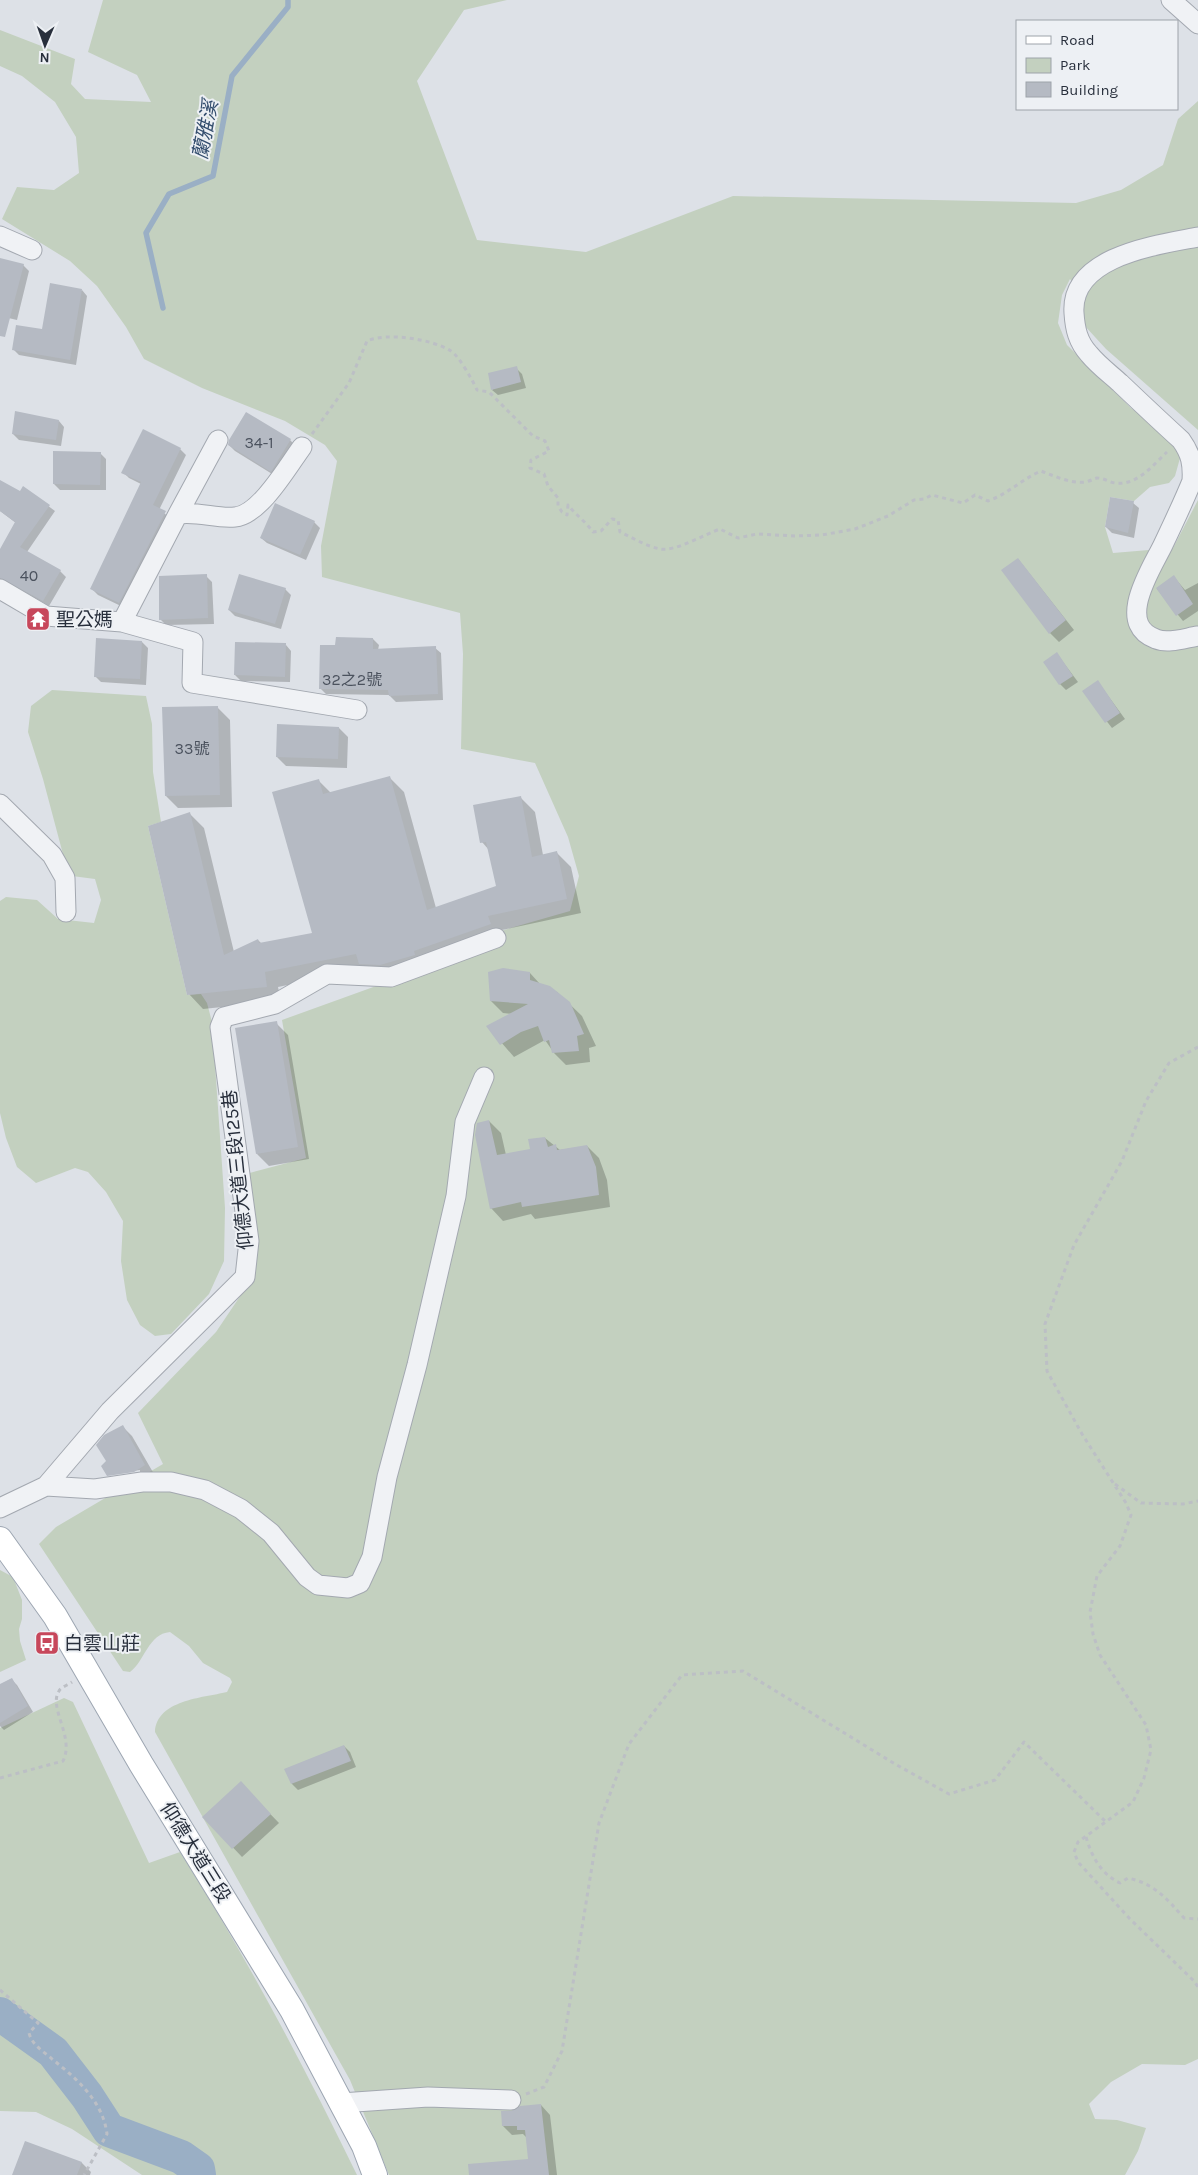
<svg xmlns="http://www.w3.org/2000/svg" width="1198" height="2175" viewBox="0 0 1198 2175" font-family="Karla,'Noto Sans TC',sans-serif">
	<rect width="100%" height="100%" fill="#dde1e7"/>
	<path fill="#c3d0bf" d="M 103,0 L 507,0 L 464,10 L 417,81 L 477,240 L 586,252 L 733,196 L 1076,203 L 1121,190 L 1163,165 L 1178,119 L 1198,101 L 1198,430 L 1106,349 L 1084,325 L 1079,293 L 1070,279 L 1062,295 L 1058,323 L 1067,345 L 1131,408 L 1170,436 L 1182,451 L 1175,476 L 1169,483 L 1150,487 L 1134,501 L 1110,497 L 1105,527 L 1113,553 L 1173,548 L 1198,500 L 1198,2059 L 1185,2065 L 1142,2064 L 1111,2082 L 1089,2104 L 1095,2119 L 1117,2120 L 1146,2128 L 1138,2151 L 1125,2175 L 389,2175 L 350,2080 L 155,1732 C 157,1700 202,1698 227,1692 L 232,1682 L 230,1678 L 203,1663 L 189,1646 L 170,1632 C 148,1634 145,1661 130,1672 L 123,1671 L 39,1544 L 56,1527 L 163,1464 L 138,1413 L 216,1332 L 255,1274 L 246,1174 L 306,1158 L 282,1020 L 390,981 L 504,930 L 570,911 L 579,876 L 568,837 L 535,763 L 461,749 L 463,654 L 460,613 L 322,577 L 321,546 L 337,461 L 325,445 L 285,421 L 202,388 L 144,359 L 126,327 L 97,286 L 70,261 L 2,219 L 17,187 L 54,190 L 79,173 L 76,137 L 55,102 L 22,76 L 0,66 L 0,30 L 75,59 L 71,84 L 85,99 L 151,102 L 137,75 L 88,52 Z
		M 52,690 L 146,696 L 152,724 L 153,772 L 161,822 L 148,826 L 187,995 L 201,994 L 207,1003 L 212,1022 L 225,1208 L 224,1261 L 209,1294 L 171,1334 L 155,1336 L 140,1325 L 127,1300 L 121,1261 L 123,1221 L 106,1192 L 88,1172 L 75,1168 L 36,1183 L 17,1167 L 6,1138 L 0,1113 L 0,901 L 6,897 L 37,900 L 58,919 L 94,923 L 101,900 L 95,879 L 72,876 L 64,858 L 43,779 L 28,732 L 31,706 Z
		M 0,1570 L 13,1577 L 22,1600 L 22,1619 L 19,1629 L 20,1641 L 26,1660 L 0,1672 Z
		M 64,1698 L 73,1702 L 149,1863 L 180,1852 C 246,1956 303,2064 357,2175 L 142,2175 L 72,2129 L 36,2112 L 0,2111 L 0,1728 Z"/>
	<path fill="#0003" d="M 0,259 L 23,265 L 29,271 L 17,320 L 0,316 Z
		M 82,290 L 87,296 L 76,365 L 19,355 L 13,349 L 43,331 Z
		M 516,368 L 522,374 L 526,388 L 498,395 L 492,390 Z
		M 247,414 L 290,440 L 296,446 L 277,477 L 235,451 L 229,445 Z
		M 59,421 L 64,427 L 61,446 L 19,440 L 13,434 Z
		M 144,431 L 180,449 L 186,455 L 159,510 L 171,518 L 125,608 L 98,595 L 92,589 L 141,484 L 129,478 L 123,472 Z
		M 100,453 L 106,459 L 106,490 L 60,490 L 54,484 Z
		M 0,481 L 20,492 L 24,488 L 55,511 L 27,552 L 60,571 L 66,577 L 49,606 L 13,585 L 0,580 L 0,551 L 16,523 L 0,511 Z
		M 1133,503 L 1139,508 L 1134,538 L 1112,533 L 1106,527 Z
		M 314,522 L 320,528 L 306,560 L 267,543 L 261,538 Z
		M 1018,559 L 1074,630 L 1059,642 L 1050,633 Z
		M 206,576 L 212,582 L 214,624 L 166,625 L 160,619 Z
		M 1174,577 L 1185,590 L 1198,583 L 1198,611 L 1183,621 L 1157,589 Z
		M 285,589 L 291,595 L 281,629 L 235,616 L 229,610 Z
		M 373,639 L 379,645 L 378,650 L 435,648 L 441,653 L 443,700 L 396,702 L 389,695 L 326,694 L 320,688 L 336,646 Z
		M 142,642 L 148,648 L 146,685 L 101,682 L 95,676 Z
		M 286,645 L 291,651 L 290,682 L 241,681 L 235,675 Z
		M 1057,654 L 1078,682 L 1066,690 L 1060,684 Z
		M 1098,682 L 1125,719 L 1112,728 L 1083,691 Z
		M 217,707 L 230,720 L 232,807 L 178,808 L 166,796 Z
		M 339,728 L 348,737 L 347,768 L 286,766 L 277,757 Z
		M 389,777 L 404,792 L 436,908 L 497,887 L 489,850 L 482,842 L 521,798 L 535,812 L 543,855 L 557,853 L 571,867 L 581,913 L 502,930 L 505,938 L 428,966 L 366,969 L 278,987 L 281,1001 L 203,1009 L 189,994 L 190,814 L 204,828 L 234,952 L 258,940 L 262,944 L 313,934 L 318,780 L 331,793 Z
		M 530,973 L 540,984 L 557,992 L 582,1016 L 596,1046 L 589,1048 L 590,1062 L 566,1065 L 554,1053 L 545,1040 L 514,1057 L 488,1027 L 513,1014 L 503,1013 L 491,1001 Z
		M 276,1023 L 288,1035 L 309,1159 L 269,1166 L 257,1154 Z
		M 489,1121 L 501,1133 L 506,1155 L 531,1150 L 545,1138 L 560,1150 L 587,1146 L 599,1158 L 607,1180 L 610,1207 L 535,1219 L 531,1214 L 503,1221 L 491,1208 Z
		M 123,1427 L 132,1436 L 154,1474 L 117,1484 L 110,1477 L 140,1472 L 140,1470 L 110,1474 L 108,1462 Z
		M 11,1679 L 17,1685 L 33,1712 L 4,1730 L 0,1726 L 0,1685 Z
		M 344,1746 L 350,1752 L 356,1767 L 298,1790 L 292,1784 L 286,1769 Z
		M 249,1792 L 279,1823 L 242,1857 L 204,1817 Z
		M 541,2105 L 550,2115 L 557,2175 L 478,2175 L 529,2160 L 527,2138 L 523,2134 L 512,2135 L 503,2126 L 511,2112 Z
		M 25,2143 L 82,2163 L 91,2172 L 90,2175 L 13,2175 Z"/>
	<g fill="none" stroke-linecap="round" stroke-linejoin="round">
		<path stroke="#9aafc5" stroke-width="5.5" d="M 163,308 L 146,233 L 169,194 L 213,176 L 232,76 L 288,7 L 288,0"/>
		<path stroke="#9aafc5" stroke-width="34" d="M 0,2014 L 53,2052 L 87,2096 L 109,2130 L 181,2157 L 198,2169 L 199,2175"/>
	</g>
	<path fill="#b5bac3" d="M 0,258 L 24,264 L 5,337 L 0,336 Z
		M 50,283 L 82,289 L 70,360 L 12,350 L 16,325 L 42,329 Z
		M 517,366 L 521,382 L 491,390 L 488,373 Z
		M 15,411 L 59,420 L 56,440 L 12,434 Z
		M 246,412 L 291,439 L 271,472 L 228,445 L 229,440 Z
		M 143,429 L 181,448 L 153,505 L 166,511 L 119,603 L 90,589 L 141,482 L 121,473 Z
		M 53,451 L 101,452 L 100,485 L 53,484 Z
		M 0,480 L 20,491 L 23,486 L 50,505 L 20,547 L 61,570 L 43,601 L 0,578 L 0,549 L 15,522 L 0,511 Z
		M 1110,497 L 1134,501 L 1128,533 L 1105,527 Z
		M 275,503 L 315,521 L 300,555 L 260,538 Z
		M 1018,558 L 1066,620 L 1049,634 L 1001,570 Z
		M 207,574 L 208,618 L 159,620 L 159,576 Z
		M 239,574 L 286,588 L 275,624 L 228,610 Z
		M 1174,575 L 1193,604 L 1176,616 L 1156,588 Z
		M 336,637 L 373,638 L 373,649 L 436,646 L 438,694 L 389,696 L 388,690 L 319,689 L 320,645 L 335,645 Z
		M 96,638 L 142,641 L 140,679 L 94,677 Z
		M 235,642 L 286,643 L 285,677 L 234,675 Z
		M 1057,652 L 1073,676 L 1059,685 L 1043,662 Z
		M 1098,680 L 1120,713 L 1105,723 L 1082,691 Z
		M 218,706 L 220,795 L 165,796 L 162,707 Z
		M 277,724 L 339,727 L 338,759 L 276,757 Z
		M 390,776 L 427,910 L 496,886 L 486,842 L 480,843 L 473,805 L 521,796 L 532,857 L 557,851 L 567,899 L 488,916 L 491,924 L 414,951 L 415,955 L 380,965 L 359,964 L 356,954 L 265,972 L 267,987 L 187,995 L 148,826 L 190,812 L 224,955 L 258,939 L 259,943 L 312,933 L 272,792 L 319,779 L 323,794 Z
		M 503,968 L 530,972 L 530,980 L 550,986 L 570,1002 L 584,1034 L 577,1036 L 579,1051 L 552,1053 L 549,1040 L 544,1042 L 538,1026 L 521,1032 L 500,1045 L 486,1026 L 528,1004 L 490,1001 L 488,972 Z
		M 277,1021 L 298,1147 L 256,1154 L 235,1028 Z
		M 489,1120 L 497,1155 L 530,1149 L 528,1139 L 545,1137 L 548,1147 L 556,1144 L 557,1150 L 587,1145 L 596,1167 L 599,1195 L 522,1207 L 521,1202 L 490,1209 L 475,1135 L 477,1123 Z
		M 123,1425 L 145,1465 L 134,1472 L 107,1476 L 101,1466 L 106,1461 L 96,1445 L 104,1435 Z
		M 12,1678 L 28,1706 L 0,1723 L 0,1684 Z
		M 344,1745 L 351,1761 L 291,1784 L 284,1769 Z
		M 241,1781 L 271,1814 L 232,1849 L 202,1817 Z
		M 541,2104 L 549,2175 L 469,2175 L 468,2164 L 528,2159 L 525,2130 L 517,2130 L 517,2126 L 502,2126 L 501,2111 L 511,2111 L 520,2106 Z
		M 25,2141 L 82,2162 L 77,2175 L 12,2175 Z"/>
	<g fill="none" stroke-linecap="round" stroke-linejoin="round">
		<defs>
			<path id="minor" d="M 1171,0 L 1198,24
				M 0,236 L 32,250
				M 1198,237 C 1157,245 1070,256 1074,313 C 1075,329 1078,342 1089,354 C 1098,365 1110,374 1120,383 C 1140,402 1160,421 1181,440 C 1191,454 1193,464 1192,481 C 1183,503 1173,524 1163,545 C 1152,568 1114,624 1156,639 C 1168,644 1185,638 1198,636
				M 178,514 L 218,440
				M 0,589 L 46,616 L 122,622 L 193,642 L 192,683 L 357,710
				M 122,622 L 178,514 C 199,511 216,519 235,517 C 260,515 288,466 302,447
				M 0,804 L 52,855 L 65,878 L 66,912
				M 46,1486 L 95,1489 L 142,1482 L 171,1482 L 205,1490 L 241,1509 L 271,1533 L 307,1577 L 318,1585 L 348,1588 L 360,1583 L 372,1557 L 387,1477 L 417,1365 L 456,1196 L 465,1122 L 484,1077
				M 0,1508 L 46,1486 L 110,1411 L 245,1277 L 249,1241 L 220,1027 L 224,1017 L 275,1004 L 327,974 L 391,977 L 496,938
				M 341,2103 L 428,2097 L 511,2100"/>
			<path id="major" d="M 0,1539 L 55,1616 L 141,1764 L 292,2010 L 364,2146 L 375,2175"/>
		</defs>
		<use href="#minor" stroke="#a3a8b0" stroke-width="21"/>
		<use href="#major" stroke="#9da6b2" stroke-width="26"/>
		<path stroke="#bcbfc5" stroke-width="3" stroke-dasharray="4 4" stroke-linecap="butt" d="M 312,434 L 349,383 L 367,341 C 387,332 432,339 451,351 C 459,356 473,381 477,390 L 489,392 L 533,436 L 545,441 L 549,451 L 531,460 L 530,468 L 544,474 L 548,486 L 558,498 L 558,506 L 562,512 L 567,515 L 568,505 C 576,515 586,522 593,532 L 601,531 L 612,519 L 618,520 L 620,532 C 633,538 646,546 660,549 C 675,552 705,534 720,529 L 738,538 L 757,534 L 795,536 L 822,535 L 855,529 L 888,516 L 914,500 L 924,499 L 932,495 L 963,503 L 975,495 L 988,501 C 1008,494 1022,479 1041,471 C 1055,476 1070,484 1086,482 C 1090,481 1093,479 1097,478 C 1104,478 1109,482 1115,483 C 1137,486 1153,465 1167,452
			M 1198,1047 L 1169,1063 L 1146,1101 L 1122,1161 L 1074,1245 L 1045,1324 L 1047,1371 L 1082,1434 L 1126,1503 L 1131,1515 L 1120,1546 L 1097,1576 L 1090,1612 L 1093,1634 L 1100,1655 L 1146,1725 L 1151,1750 L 1144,1778 L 1133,1802 L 1078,1842 L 1074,1852 L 1078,1862 L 1130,1919 L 1194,1981 L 1198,1987
			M 1115,1484 L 1141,1503 L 1183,1504 L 1198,1501
			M 0,1778 L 63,1761 C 75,1737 48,1708 59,1691 C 61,1687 68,1685 72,1682
			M 1086,1837 C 1092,1857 1101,1874 1120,1883 L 1128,1878 C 1155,1884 1166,1898 1184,1918 L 1198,1919
			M 0,1990 L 38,2023 L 29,2033 C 32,2045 43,2051 52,2059 C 76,2078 103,2101 107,2134 L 84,2175
			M 526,2094 L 544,2087 L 562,2051 L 599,1823 L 629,1744 L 682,1675 L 743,1671 L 895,1764 L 949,1794 L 995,1780 L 1024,1742 L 1106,1822"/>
		<use href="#minor" stroke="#f0f2f5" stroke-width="19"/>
		<use href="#major" stroke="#fff" stroke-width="24"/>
	</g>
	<defs>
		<symbol id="temple-square" viewBox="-11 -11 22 22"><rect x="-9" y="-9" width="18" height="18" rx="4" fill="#c7475b" stroke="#edf0f4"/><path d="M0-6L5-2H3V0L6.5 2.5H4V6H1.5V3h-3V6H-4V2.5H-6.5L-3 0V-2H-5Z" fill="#fff"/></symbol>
		<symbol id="bus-square" viewBox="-11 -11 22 22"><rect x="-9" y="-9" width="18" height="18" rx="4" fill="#c7475b" stroke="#edf0f4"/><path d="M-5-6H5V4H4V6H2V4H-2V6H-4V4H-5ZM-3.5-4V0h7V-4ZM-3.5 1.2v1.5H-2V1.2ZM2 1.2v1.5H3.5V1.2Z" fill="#fff"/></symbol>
	</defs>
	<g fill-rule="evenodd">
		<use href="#temple-square" x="24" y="605" width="28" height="28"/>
		<use href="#bus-square" x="33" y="1629" width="28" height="28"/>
	</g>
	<g text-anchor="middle" stroke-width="4" stroke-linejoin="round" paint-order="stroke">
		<g font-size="16" fill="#4b525e">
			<text x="259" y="448">34-1</text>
			<text x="29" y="581">40</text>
			<text x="352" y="685">32之2號</text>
			<text x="192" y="754">33號</text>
		</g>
		<g font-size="19" fill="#282f3c" stroke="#edf0f4" text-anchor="start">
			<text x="56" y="626">聖公媽</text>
			<text x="64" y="1650">白雲山莊</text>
		</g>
		<g font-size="19" fill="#282f3c" stroke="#edf0f4">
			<text transform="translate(237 1170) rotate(-96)" y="7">仰德大道三段125巷</text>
			<text transform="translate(196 1852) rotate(58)" y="7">仰德大道三段</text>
		</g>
		<g font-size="20" font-style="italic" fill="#344e6e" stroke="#edf0f4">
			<text transform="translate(205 130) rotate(-79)" y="7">蘭雅溪</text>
		</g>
	</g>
	<rect x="1016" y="20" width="162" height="90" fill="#edf0f4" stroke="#9ea3aa"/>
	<rect x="1026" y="36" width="25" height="8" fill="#ffffff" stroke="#9ea3aa"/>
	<text x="1060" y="45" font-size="15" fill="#282f3c">Road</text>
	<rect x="1026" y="58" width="25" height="15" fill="#c3d0bf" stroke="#9ea3aa"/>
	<text x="1060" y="70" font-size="15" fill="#282f3c">Park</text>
	<rect x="1026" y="82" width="25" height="15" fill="#b5bac3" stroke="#9ea3aa"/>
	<text x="1060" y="95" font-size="15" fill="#282f3c">Building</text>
	<g transform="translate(45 45) rotate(182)" stroke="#edf0f4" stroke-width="4" paint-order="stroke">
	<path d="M0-4L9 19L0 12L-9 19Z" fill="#282f3c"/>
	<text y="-8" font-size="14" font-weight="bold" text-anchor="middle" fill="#282f3c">N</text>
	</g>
</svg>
